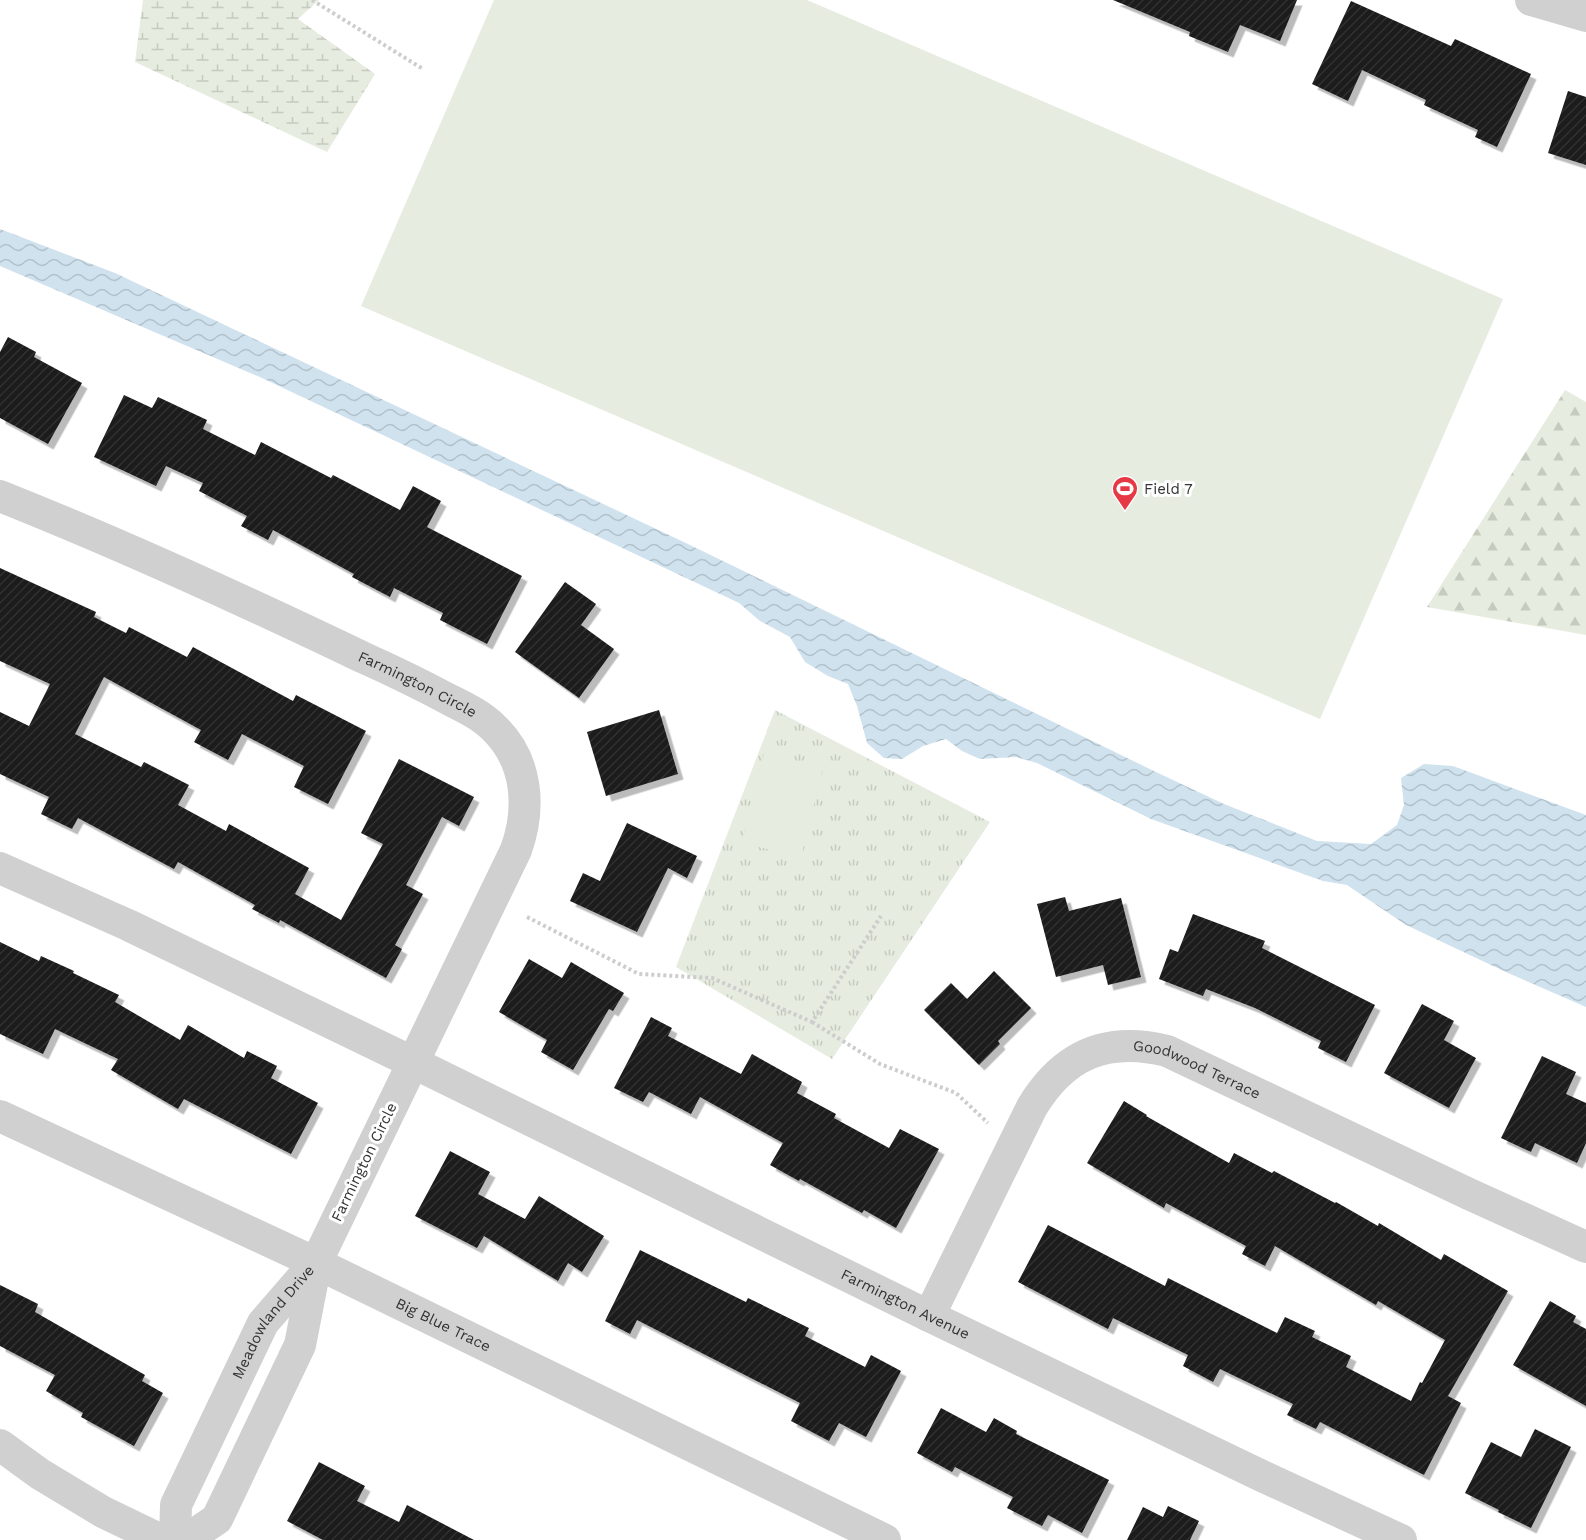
<svg xmlns="http://www.w3.org/2000/svg" width="1586" height="1540" viewBox="0 0 1586 1540" font-family="'Work Sans',sans-serif">
	<defs>
		<pattern id="grass-tufts" width="24" height="20" patternUnits="userSpaceOnUse" patternTransform="scale(1.5)"><rect width="24" height="20" fill="#e6ecdf"/><path d="M3 7l-1-3M5 7V3M7 7l1-3M15 17l-1-3M17 17v-4M19 17l1-3" fill="none" stroke="#c6cbc0"/></pattern>
		<pattern id="forest-firs" width="22" height="20" patternUnits="userSpaceOnUse" patternTransform="scale(1.5)"><rect width="22" height="20" fill="#e6ecdf"/><path d="M5 1l3.5 6h-7zM16 11l3.5 6h-7z" fill="#c6cbc0"/></pattern>
		<pattern id="wetland-marsh" width="20" height="14" patternUnits="userSpaceOnUse" patternTransform="scale(1.5)"><rect width="20" height="14" fill="#e6ecdf"/><path d="M1 5h8M5 5V1M11 12h8M15 12V8" fill="none" stroke="#c6cbc0"/></pattern>
		<pattern id="water-waves" width="16" height="10" patternUnits="userSpaceOnUse" patternTransform="scale(1.5)"><rect width="16" height="10" fill="#cfe2ee"/><path d="M0 5q4-4 8 0t8 0" fill="none" stroke="#b2c2cd"/></pattern>
		<pattern id="building-hatch" width="6" height="6" patternUnits="userSpaceOnUse" patternTransform="scale(1.5)"><rect width="6" height="6" fill="#1a1a1a"/><path d="M-1 1l2-2M0 6l6-6M5 7l2-2" fill="none" stroke="#333"/></pattern>
		<filter id="shadow"><feDropShadow dx="5.5" dy="5.5" stdDeviation="0" flood-color="#0004"/></filter>
	</defs>
	<rect width="100%" height="100%" fill="#fff"/>
	<path fill="url(#grass-tufts)" d="M 775,710 L 990,822 L 832,1059 L 676,967 Z"/>
	<path fill="url(#forest-firs)" d="M 1565,390 L 1586,402 L 1586,635 L 1427,607 Z"/>
	<path fill="url(#wetland-marsh)" d="M 143,0 L 319,0 L 298,19 L 375,74 L 327,152 L 135,62 Z"/>
	<path fill="#e6ecdf" d="M 494,0 L 807,0 L 1503,299 L 1320,719 L 361,306 Z
		M 764,753 L 823,768 L 801,857 L 742,843 Z"/>
	<path fill="url(#water-waves)" d="M 0,229 L 115,273 L 690,545 L 1158,773 L 1224,804 L 1317,841 L 1371,844 L 1397,825 L 1404,805 L 1401,778 L 1424,764 L 1453,766 L 1586,815 L 1586,1007 L 1508,973 L 1406,925 L 1347,885 L 1323,881 L 1151,819 L 1037,763 L 1016,757 L 980,759 L 962,751 L 946,739 L 923,746 L 902,759 L 884,758 L 867,743 L 857,706 L 848,684 L 828,676 L 805,662 L 790,637 L 760,621 L 739,603 L 262,378 L 0,266 Z"/>
	<path fill="url(#building-hatch)" filter="url(#shadow)" d="M 1113,0 L 1297,0 L 1280,41 L 1240,25 L 1228,52 L 1189,36 L 1190,32 Z
		M 1351,1 L 1451,46 L 1455,39 L 1531,74 L 1497,147 L 1475,137 L 1478,130 L 1424,105 L 1426,100 L 1362,70 L 1348,101 L 1312,84 Z
		M 1568,91 L 1586,97 L 1586,165 L 1548,153 Z
		M 8,337 L 36,352 L 34,357 L 82,383 L 48,444 L 0,418 L 0,352 Z
		M 124,395 L 152,408 L 158,397 L 207,420 L 203,429 L 255,455 L 261,442 L 331,478 L 333,475 L 400,510 L 413,486 L 441,501 L 427,527 L 522,576 L 487,644 L 440,620 L 443,613 L 394,588 L 390,597 L 352,577 L 354,574 L 273,530 L 268,540 L 241,526 L 247,516 L 199,491 L 203,483 L 166,466 L 156,486 L 94,457 Z
		M 0,568 L 96,612 L 94,617 L 126,633 L 129,627 L 187,657 L 193,647 L 293,701 L 296,695 L 366,731 L 328,804 L 294,787 L 304,766 L 242,734 L 228,760 L 194,742 L 201,730 L 104,677 L 75,734 L 141,767 L 144,762 L 189,785 L 178,805 L 226,831 L 229,824 L 309,868 L 295,894 L 341,920 L 383,844 L 361,833 L 399,759 L 474,797 L 459,826 L 442,817 L 406,885 L 423,894 L 395,945 L 402,949 L 386,978 L 280,920 L 279,923 L 252,909 L 255,905 L 178,862 L 174,869 L 78,818 L 72,829 L 41,814 L 49,797 L 0,774 L 0,712 L 29,726 L 50,684 L 0,661 Z
		M 565,582 L 596,604 L 581,625 L 614,649 L 579,698 L 515,652 Z
		M 659,710 L 678,774 L 606,796 L 587,732 Z
		M 627,823 L 697,856 L 687,878 L 668,868 L 637,932 L 570,901 L 583,873 L 600,881 Z
		M 1065,897 L 1069,911 L 1121,898 L 1141,977 L 1108,985 L 1103,965 L 1056,977 L 1037,904 Z
		M 1193,914 L 1265,941 L 1262,948 L 1375,1005 L 1346,1062 L 1318,1048 L 1321,1041 L 1255,1008 L 1206,989 L 1203,996 L 1159,979 L 1170,949 L 1178,952 Z
		M 0,942 L 39,961 L 41,956 L 74,971 L 73,973 L 119,995 L 115,1002 L 180,1040 L 188,1025 L 244,1058 L 247,1051 L 277,1066 L 271,1078 L 318,1103 L 291,1154 L 184,1099 L 178,1109 L 111,1070 L 118,1059 L 55,1029 L 43,1054 L 0,1034 Z
		M 529,959 L 562,978 L 571,962 L 624,993 L 613,1011 L 609,1009 L 573,1070 L 541,1052 L 547,1040 L 499,1012 Z
		M 994,971 L 1031,1008 L 998,1041 L 1000,1044 L 979,1065 L 924,1010 L 951,983 L 967,999 Z
		M 1422,1004 L 1454,1021 L 1444,1040 L 1476,1058 L 1449,1108 L 1384,1073 Z
		M 651,1017 L 672,1028 L 668,1036 L 741,1074 L 752,1054 L 802,1082 L 797,1093 L 836,1114 L 834,1118 L 889,1148 L 900,1129 L 939,1149 L 896,1228 L 864,1210 L 862,1213 L 800,1179 L 799,1181 L 770,1165 L 783,1143 L 700,1097 L 691,1114 L 649,1092 L 643,1102 L 614,1088 Z
		M 1542,1056 L 1576,1072 L 1566,1094 L 1586,1103 L 1586,1143 L 1577,1163 L 1535,1143 L 1531,1152 L 1501,1138 Z
		M 1124,1101 L 1147,1115 L 1146,1116 L 1229,1163 L 1234,1153 L 1272,1173 L 1274,1171 L 1335,1203 L 1336,1202 L 1378,1226 L 1379,1223 L 1441,1260 L 1444,1254 L 1508,1291 L 1448,1396 L 1461,1403 L 1424,1475 L 1320,1422 L 1316,1429 L 1287,1415 L 1293,1404 L 1220,1369 L 1213,1382 L 1183,1366 L 1188,1355 L 1113,1318 L 1108,1329 L 1018,1282 L 1048,1225 L 1165,1286 L 1168,1278 L 1277,1333 L 1285,1317 L 1315,1331 L 1312,1337 L 1351,1356 L 1346,1367 L 1411,1401 L 1420,1382 L 1422,1383 L 1445,1340 L 1378,1301 L 1376,1305 L 1275,1246 L 1265,1266 L 1242,1254 L 1246,1246 L 1166,1203 L 1164,1208 L 1087,1163 Z
		M 450,1151 L 490,1172 L 478,1194 L 525,1219 L 539,1196 L 604,1236 L 582,1272 L 568,1263 L 558,1281 L 484,1236 L 477,1248 L 415,1216 Z
		M 640,1250 L 746,1302 L 748,1298 L 809,1328 L 805,1336 L 865,1367 L 871,1355 L 901,1371 L 866,1437 L 839,1423 L 829,1441 L 791,1421 L 800,1403 L 637,1320 L 630,1334 L 605,1321 Z
		M 0,1285 L 38,1304 L 35,1312 L 145,1375 L 142,1381 L 163,1393 L 134,1446 L 81,1417 L 83,1413 L 46,1391 L 55,1375 L 0,1346 Z
		M 1550,1301 L 1576,1316 L 1573,1322 L 1586,1329 L 1586,1406 L 1513,1365 Z
		M 941,1408 L 986,1432 L 994,1418 L 1017,1431 L 1016,1434 L 1109,1480 L 1082,1533 L 1048,1515 L 1042,1526 L 1007,1508 L 1013,1497 L 955,1467 L 952,1472 L 917,1453 Z
		M 1535,1429 L 1571,1447 L 1531,1528 L 1498,1512 L 1499,1510 L 1465,1493 L 1491,1442 L 1521,1457 Z
		M 319,1462 L 365,1486 L 357,1501 L 399,1522 L 407,1505 L 474,1540 L 323,1540 L 287,1521 Z
		M 1168,1506 L 1199,1521 L 1190,1540 L 1127,1540 L 1143,1507 L 1163,1517 Z"/>
	<g fill="none" stroke-linecap="round" stroke-linejoin="round">
		<path stroke="#cdcdcd" stroke-width="4" stroke-dasharray="3 3" stroke-linecap="butt" d="M 312,0 L 423,69
			M 527,917 L 639,974 L 712,978 L 812,1022 L 881,916
			M 812,1022 L 880,1064 L 956,1093 L 988,1123"/>
		<g stroke="#d0d0d0" stroke-width="32">
			<path d="M 1531,0 L 1586,16"/>
			<path id="s1" d="M 0,496 C 123,545 243,600 362,657 C 391,670 420,684 448,699 C 464,707 481,715 494,728 C 528,761 531,808 516,850 L 316,1263 L 300,1345 L 217,1519 L 186,1540"/>
			<path id="s2" d="M 0,868 L 128,925 L 412,1062 L 929,1316 L 1262,1476 L 1401,1540"/>
			<path id="s3" d="M 0,1116 L 316,1263 L 885,1540"/>
			<path id="s4" d="M 929,1316 L 1032,1107 C 1064,1054 1107,1036 1167,1051 L 1469,1194 L 1586,1247"/>
			<path d="M 0,1445 L 40,1474 L 103,1512 L 161,1540"/>
			<path id="s5" d="M 175,1540 L 176,1505 L 263,1323 L 315,1263"/>
		</g>
	</g>
	<defs>
		<symbol id="stadium-pin" viewBox="-11 -11 22 30"><path d="M0 17L-7.5 6A9.5 9.5 0 1 1 7.5 6Z" fill="#e63946" stroke="#fff"/><path d="M0-5a6.5 5 0 1 0 0 10a6.5 5 0 1 0 0-10ZM-3.5-1.8h7v3.6h-7Z" fill="#fff"/></symbol>
	</defs>
	<g fill-rule="evenodd">
		<use href="#stadium-pin" x="1110" y="474" width="30" height="40"/>
	</g>
	<g text-anchor="middle" stroke-width="6" stroke-linejoin="round" paint-order="stroke">
		<g font-size="15" fill="#333" stroke="#fff" text-anchor="start">
			<text x="1144" y="494">Field 7</text>
		</g>
		<g font-size="15" fill="#333" stroke="#fff">
			<text dy="5" stroke="none"><textPath href="#s1" startOffset="458">Farmington Circle</textPath></text>
			<text dy="5" stroke="none"><textPath href="#s4" startOffset="426">Goodwood Terrace</textPath></text>
			<text transform="translate(364 1162) rotate(-64)" y="5">Farmington Circle</text>
			<text dy="5" stroke="none"><textPath href="#s2" startOffset="1005">Farmington Avenue</textPath></text>
			<text dy="5" stroke="none"><textPath href="#s5" startOffset="243">Meadowland Drive</textPath></text>
			<text dy="5" stroke="none"><textPath href="#s3" startOffset="490">Big Blue Trace</textPath></text>
		</g>
	</g>
</svg>
